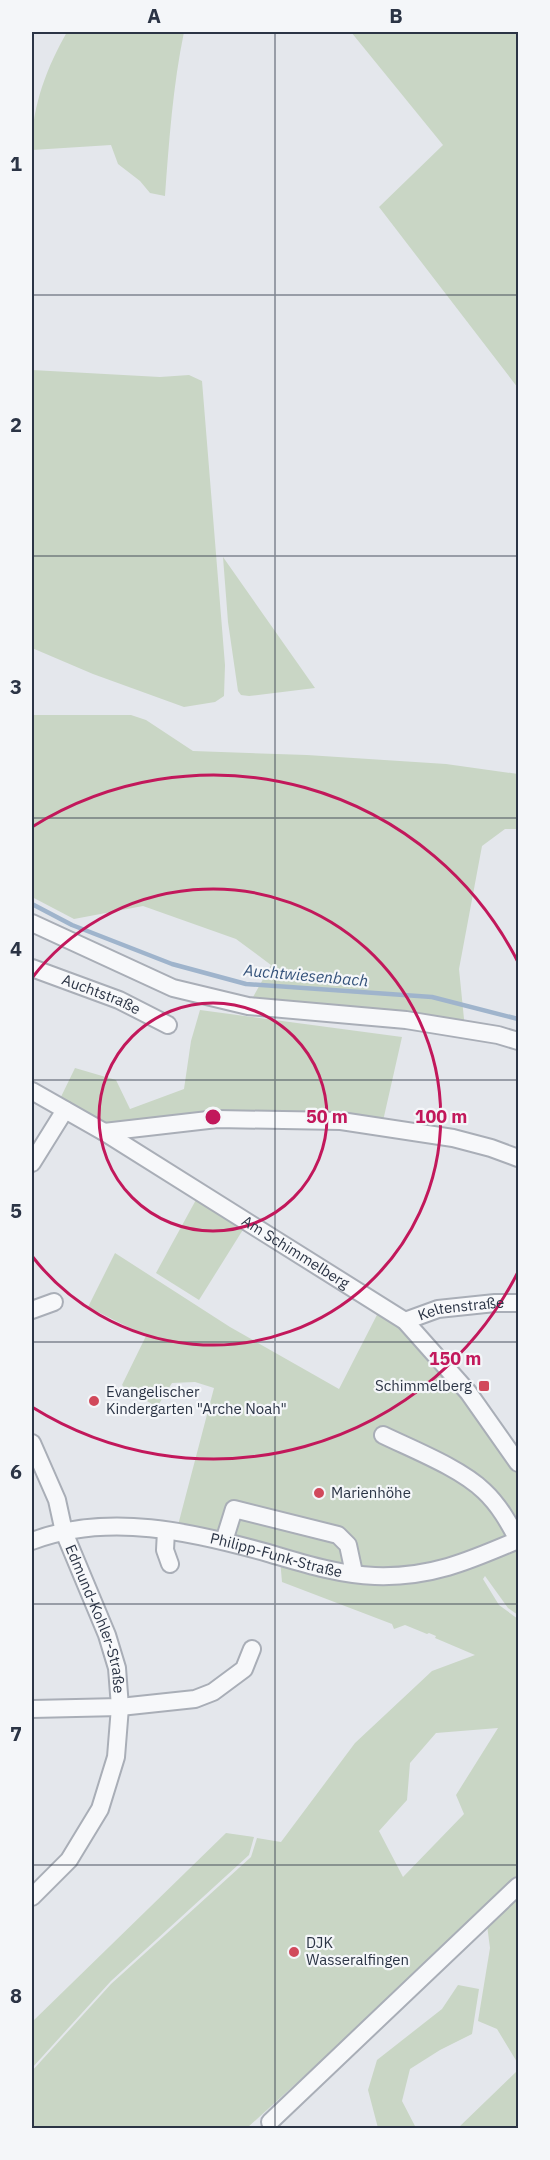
<svg xmlns="http://www.w3.org/2000/svg" width="550" height="2160" viewBox="0 0 550 2160" font-family="'IBM Plex Sans',sans-serif">
	<rect width="100%" height="100%" fill="#e4e7ec"/>
	<path fill="#c9d6c5" fill-rule="evenodd" d="M 67,32 L 184,32 C 173,85 169,141 165,196 L 150,193 L 140,181 L 118,164 L 111,145 L 32,150 C 31,108 47,67 67,32 Z
		M 351,32 L 518,32 L 518,388 L 379,207 L 443,145 Z
		M 32,370 L 160,377 L 189,375 L 202,381 L 225,665 L 224,696 L 215,702 L 184,707 L 93,674 L 32,648 Z
		M 223,557 L 315,688 L 249,696 L 241,695 L 238,691 L 228,622 Z
		M 32,715 L 131,715 L 146,720 L 193,751 L 307,755 L 446,764 L 518,774 L 518,829 L 505,829 L 482,846 L 459,969 L 465,1029 L 248,1006 L 271,965 L 236,939 L 143,906 L 74,919 L 32,897 Z
		M 200,1010 L 402,1037 L 383,1121 L 104,1128 L 58,1103 L 75,1068 L 116,1080 L 130,1109 L 184,1089 L 191,1041 Z
		M 197,1198 L 244,1228 L 199,1300 L 156,1273 Z
		M 115,1253 L 230,1327 L 339,1389 L 380,1309 L 403,1324 L 466,1394 L 518,1468 L 518,1537 L 474,1556 L 373,1574 L 177,1529 L 214,1388 L 195,1382 L 172,1383 L 157,1407 L 125,1388 L 122,1385 L 146,1336 L 88,1307 Z
		M 518,1543 L 518,1615 L 508,1608 L 485,1576 L 483,1579 L 499,1605 L 518,1619 L 518,1878 L 476,1920 L 247,2128 L 32,2128 L 32,2071 L 111,1984 L 251,1857 L 257,1838 L 281,1842 L 355,1743 L 432,1671 L 475,1655 L 435,1638 L 436,1636 L 429,1633 L 427,1634 L 405,1625 L 394,1629 L 392,1624 L 282,1582 L 280,1559 L 373,1580 ZM 498,1728 L 456,1795 L 464,1814 L 403,1877 L 379,1831 L 407,1800 L 410,1763 L 436,1733 Z
		M 226,1833 L 254,1837 L 249,1855 L 111,1981 L 32,2068 L 32,2022 Z
		M 518,1893 L 518,2128 L 458,2128 L 518,2070 L 517,2062 L 497,2029 L 478,2021 L 490,1948 L 487,1925 Z
		M 458,1985 L 479,1989 L 472,2034 L 440,2050 L 410,2069 L 402,2101 L 416,2128 L 378,2128 L 368,2090 L 377,2060 L 442,2009 Z"/>
	<g fill="none" stroke-linecap="round" stroke-linejoin="round">
		<path stroke="#9fb4cc" stroke-width="4.5" d="M 32,904 L 72,925 L 172,964 L 246,984 L 432,997 L 518,1019"/>
		<defs>
			<g id="minor">
				<path d="M 32,923 L 173,988 L 248,1006 L 406,1020 L 498,1035 L 518,1041"/>
				<path id="s1" d="M 32,968 L 119,1000 L 168,1025"/>
				<path id="s2" d="M 32,1091 L 104,1132 L 405,1321 L 468,1392 L 518,1463"/>
				<path d="M 104,1132 L 217,1119 L 341,1121 L 453,1138 L 491,1148 L 518,1158"/>
				<path d="M 32,1163 L 65,1110"/>
				<path d="M 32,1310 L 54,1302"/>
				<path id="s3" d="M 405,1321 L 438,1309 L 495,1303 L 518,1303"/>
				<path id="s4" d="M 32,1443 L 57,1500 L 64,1532 L 107,1635 L 117,1668 L 120,1707 L 116,1757 L 100,1809 L 69,1860 L 32,1897"/>
				<path d="M 166,1531 L 165,1550 L 170,1564"/>
				<path id="s5" d="M 32,1541 C 108,1512 193,1532 268,1553 C 302,1563 339,1575 375,1576 C 430,1578 469,1561 518,1540 C 509,1523 499,1505 484,1491 C 460,1468 414,1450 383,1435"/>
				<path d="M 224,1541 L 234,1509 L 338,1535 L 348,1545 L 354,1573"/>
				<path d="M 32,1709 L 120,1707 L 195,1699 L 213,1692 L 244,1669 L 252,1649"/>
				<path d="M 270,2122 L 518,1886"/>
			</g>
		</defs>
		<use href="#minor" stroke="#a9aeb7" stroke-width="20"/>
		<use href="#minor" stroke="#f7f8fa" stroke-width="16"/>
	</g>
	<path fill="none" stroke="#2b3445" stroke-width="1.5" stroke-opacity="0.55" d="M 275,32 L 275,2128M 32,295 L 518,295M 32,556 L 518,556M 32,818 L 518,818M 32,1080 L 518,1080M 32,1342 L 518,1342M 32,1604 L 518,1604M 32,1865 L 518,1865"/>
	<g fill="none" stroke="#c2185b" stroke-width="3">
		<circle cx="213" cy="1117" r="114"/>
		<path d="M32 978A228 228 0 1 1 32 1256"/>
		<path d="M518 1272A342 342 0 0 1 32 1407M32 827A342 342 0 0 1 518 962"/>
	</g>
	<g fill="#d1495b" stroke="#f4f6f9" stroke-width="2">
		<rect x="478" y="1380" width="12" height="12" rx="3"/>
		<circle cx="94" cy="1401" r="6"/>
		<circle cx="319" cy="1493" r="6"/>
		<circle cx="294" cy="1952" r="6"/>
	</g>
	<g text-anchor="middle" stroke-width="4.5" stroke-linejoin="round" paint-order="stroke">
		<g font-size="15" fill="#2b3445" stroke="#f4f6f9">
			<text dy="5" stroke="none"><textPath href="#s1" startOffset="74">Auchtstraße</textPath></text>
			<text dy="5" stroke="none"><textPath href="#s2" startOffset="309">Am Schimmelberg</textPath></text>
			<text dy="5" stroke="none"><textPath href="#s3" startOffset="58">Keltenstraße</textPath></text>
			<text dy="5" stroke="none"><textPath href="#s5" startOffset="249">Philipp-Funk-Straße</textPath></text>
			<text dy="5" stroke="none"><textPath href="#s4" startOffset="188">Edmund-Kohler-Straße</textPath></text>
		</g>
		<g font-size="15" fill="#2b3445" stroke="#f4f6f9" text-anchor="start">
			<text x="472" y="1391" text-anchor="end">Schimmelberg</text>
			<text x="106" y="1397">Evangelischer<tspan x="106" dy="17">Kindergarten "Arche Noah"</tspan></text>
			<text x="331" y="1498">Marienhöhe</text>
			<text x="306" y="1948">DJK<tspan x="306" dy="17">Wasseralfingen</tspan></text>
		</g>
		<g font-size="16" font-style="italic" fill="#34527a" stroke="#f4f6f9">
			<text transform="translate(306 975) rotate(5)" y="6">Auchtwiesenbach</text>
		</g>
	</g>
	<circle cx="213" cy="1117" r="9" fill="#c2185b" stroke="#f4f6f9" stroke-width="3"/>
	<g font-size="18" text-anchor="middle" font-weight="bold" fill="#c2185b" stroke="#f4f6f9" stroke-width="4.5" stroke-linejoin="round" paint-order="stroke">
		<text x="327" y="1123">50 m</text>
		<text x="441" y="1123">100 m</text>
		<text x="455" y="1365">150 m</text>
	</g>
	<rect width="550" height="2160" fill="none" stroke="#f4f6f9" stroke-width="66"/>
	<rect x="33" y="33" width="484" height="2094" fill="none" stroke="#2b3445" stroke-width="2"/>
	<g font-size="20" text-anchor="middle" font-weight="bold" fill="#2b3445">
		<text x="154" y="23">A</text>
		<text x="396" y="23">B</text>
		<text x="16" y="171">1</text>
		<text x="16" y="432">2</text>
		<text x="16" y="694">3</text>
		<text x="16" y="956">4</text>
		<text x="16" y="1218">5</text>
		<text x="16" y="1479">6</text>
		<text x="16" y="1741">7</text>
		<text x="16" y="2003">8</text>
	</g>
</svg>
